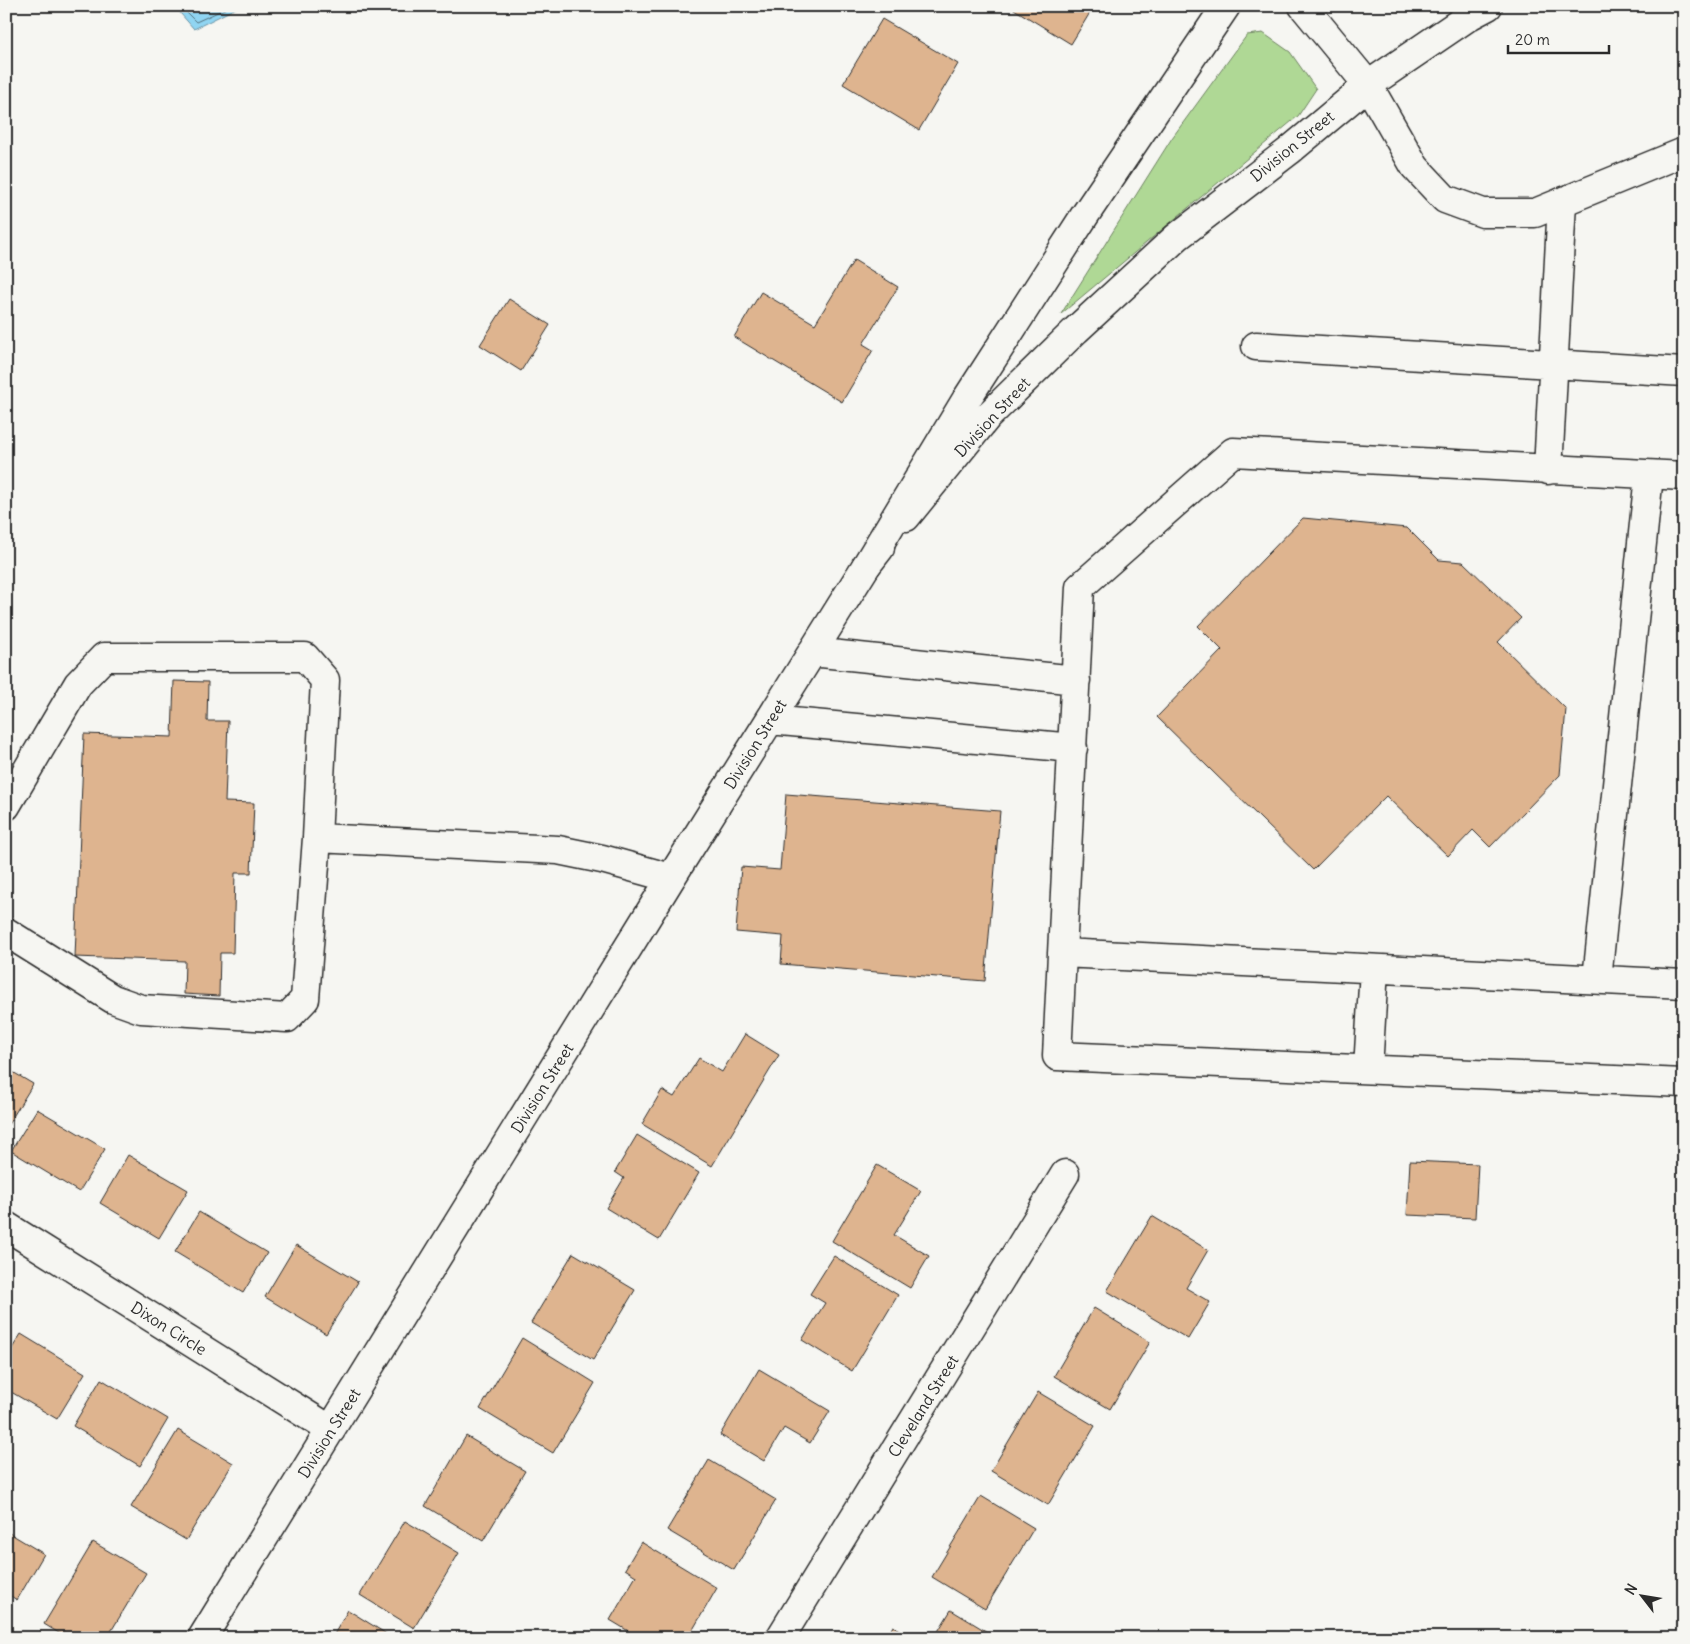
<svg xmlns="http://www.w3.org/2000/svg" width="1690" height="1644" viewBox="0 0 1690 1644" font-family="Delius,sans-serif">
	<rect width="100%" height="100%" fill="#f6f6f2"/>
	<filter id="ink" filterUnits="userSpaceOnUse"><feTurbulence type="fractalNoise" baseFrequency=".02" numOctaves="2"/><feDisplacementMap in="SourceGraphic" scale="10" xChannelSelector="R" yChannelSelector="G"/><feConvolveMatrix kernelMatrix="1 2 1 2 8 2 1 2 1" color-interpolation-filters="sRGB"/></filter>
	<g filter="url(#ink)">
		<path fill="#afd895" stroke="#6d8260" d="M 1263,33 L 1290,52 L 1316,89 L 1298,116 L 1061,314 L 1172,138 L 1247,35 Z"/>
		<path fill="#90d5f2" stroke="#6891a2" d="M 174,6 L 240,6 L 194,29 Z"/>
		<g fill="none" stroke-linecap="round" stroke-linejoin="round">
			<path stroke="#536f7b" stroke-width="1" d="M 180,6 L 196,22 L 231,6"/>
		</g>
		<path fill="#deb48f" stroke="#2b2b2b" d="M 1009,6 L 1094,6 L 1071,44 Z
			M 882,19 L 958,64 L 919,130 L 843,84 Z
			M 854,260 L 898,287 L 863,344 L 873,350 L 842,402 L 734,337 L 761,292 L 815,324 Z
			M 509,299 L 550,325 L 521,371 L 480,345 Z
			M 1303,518 L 1407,528 L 1439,560 L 1463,562 L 1521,618 L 1498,642 L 1566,709 L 1560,775 L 1490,847 L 1473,830 L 1448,856 L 1386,796 L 1313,870 L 1157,717 L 1222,650 L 1198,626 Z
			M 174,681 L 208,682 L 207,721 L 228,721 L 225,802 L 254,803 L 251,873 L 235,873 L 233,953 L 220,953 L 219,996 L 184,994 L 185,961 L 75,957 L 84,734 L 172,737 Z
			M 786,794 L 1000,811 L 985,981 L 781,964 L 783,936 L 736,932 L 741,867 L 780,870 Z
			M 745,1034 L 779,1055 L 712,1166 L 642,1124 L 662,1090 L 674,1097 L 699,1058 L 722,1072 Z
			M 6,1068 L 33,1084 L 6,1128 Z
			M 37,1109 L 105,1149 L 79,1192 L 11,1151 Z
			M 637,1135 L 699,1173 L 659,1240 L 606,1208 L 624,1178 L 615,1172 Z
			M 128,1155 L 188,1190 L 159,1238 L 100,1203 Z
			M 1410,1161 L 1478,1164 L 1475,1218 L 1407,1215 Z
			M 877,1165 L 921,1191 L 894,1235 L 929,1256 L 910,1288 L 832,1241 Z
			M 199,1212 L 267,1253 L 243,1293 L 175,1252 Z
			M 1152,1216 L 1208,1250 L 1186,1288 L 1210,1302 L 1188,1339 L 1107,1291 Z
			M 296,1245 L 358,1282 L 326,1334 L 265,1297 Z
			M 573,1253 L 635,1290 L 593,1360 L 531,1323 Z
			M 834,1256 L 898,1295 L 852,1371 L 802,1340 L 825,1303 L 810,1294 Z
			M 1094,1308 L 1150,1342 L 1110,1409 L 1054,1376 Z
			M 21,1334 L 85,1373 L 57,1419 L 6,1389 L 6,1358 Z
			M 522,1338 L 595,1383 L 553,1453 L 480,1409 Z
			M 759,1369 L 830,1411 L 810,1443 L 784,1428 L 764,1461 L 720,1435 Z
			M 101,1379 L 168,1419 L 140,1466 L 73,1426 Z
			M 1038,1392 L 1095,1426 L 1048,1505 L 991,1471 Z
			M 178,1430 L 233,1463 L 186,1540 L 131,1507 Z
			M 466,1436 L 525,1471 L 483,1541 L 425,1506 Z
			M 709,1460 L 776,1500 L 734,1570 L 667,1530 Z
			M 981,1496 L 1034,1528 L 985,1609 L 932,1577 Z
			M 405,1521 L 459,1553 L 414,1628 L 360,1595 Z
			M 6,1531 L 44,1554 L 17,1600 L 6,1593 Z
			M 93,1542 L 146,1573 L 107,1638 L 67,1638 L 44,1624 Z
			M 641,1542 L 717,1588 L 688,1638 L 640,1638 L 610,1620 L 636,1576 L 625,1569 Z
			M 348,1610 L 393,1638 L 332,1638 Z
			M 951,1610 L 994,1636 L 993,1638 L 934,1638 Z
			M 893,1626 L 912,1638 L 886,1638 Z"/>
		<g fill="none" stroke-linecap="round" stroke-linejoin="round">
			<defs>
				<path id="minor" d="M 1256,346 L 1684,372
					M 1548,470 L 1562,202
					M 1684,476 L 1233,452 L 1080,587 L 1057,1056 L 1684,1083
					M 906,517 L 987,417 L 1076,330 L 1177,237 L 1289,151 L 1368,85 L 1471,15 L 1488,6
					M 812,652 L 1076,680
					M 770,720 L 1073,748
					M 6,806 L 78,684 L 104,657 L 305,657 L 325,680 L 317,838 L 305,999 L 287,1018 L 141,1009 L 113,999 L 6,932
					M 317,838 L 558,850 L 602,859 L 671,878
					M 1062,953 L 1684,984
					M 1597,979 L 1649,475
					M 1368,1069 L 1374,969
					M 6,1226 L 331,1430
					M 202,1638 L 671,878 L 866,566 L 880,548
					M 780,1638 L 1065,1174"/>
				<path id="major" d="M 1303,6 L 1368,85 L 1415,167 L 1445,199 L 1483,213 L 1535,213 L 1684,152
					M 866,566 L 966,400 L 1085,215 L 1226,6"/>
			</defs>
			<use href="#minor" stroke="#2b2b2b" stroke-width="31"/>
			<use href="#major" stroke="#2b2b2b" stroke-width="31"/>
			<use href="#minor" stroke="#f6f6f2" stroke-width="28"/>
			<use href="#major" stroke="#f6f6f2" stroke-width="28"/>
		</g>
	</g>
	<g text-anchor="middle" stroke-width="4.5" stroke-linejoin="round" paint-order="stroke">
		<g font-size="16" fill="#2b2b2b" stroke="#f6f6f2">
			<text transform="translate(1292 146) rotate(-39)" y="6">Division Street</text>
			<text transform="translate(992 417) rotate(-47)" y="6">Division Street</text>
			<text transform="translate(755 744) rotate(-58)" y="6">Division Street</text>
			<text transform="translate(542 1088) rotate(-58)" y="6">Division Street</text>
			<text transform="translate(169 1328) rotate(32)" y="6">Dixon Circle</text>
			<text transform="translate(923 1406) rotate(-58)" y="6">Cleveland Street</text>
			<text transform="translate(329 1433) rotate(-58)" y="6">Division Street</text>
		</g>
	</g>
	<rect width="1690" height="1644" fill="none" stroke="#f6f6f2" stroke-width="25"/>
	<rect x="12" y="12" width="1665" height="1619" fill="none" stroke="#2b2b2b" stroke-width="2" filter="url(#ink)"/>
	<g transform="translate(1642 1596) rotate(301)" stroke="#f6f6f2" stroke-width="4" paint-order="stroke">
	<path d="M0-4L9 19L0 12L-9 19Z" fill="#2b2b2b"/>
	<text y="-8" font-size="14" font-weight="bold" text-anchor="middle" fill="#2b2b2b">N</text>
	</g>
	<path d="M1508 45v8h101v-8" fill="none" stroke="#2b2b2b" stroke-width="2.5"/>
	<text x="1515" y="45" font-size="15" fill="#2b2b2b" stroke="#f6f6f2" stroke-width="4" paint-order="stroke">20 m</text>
</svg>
